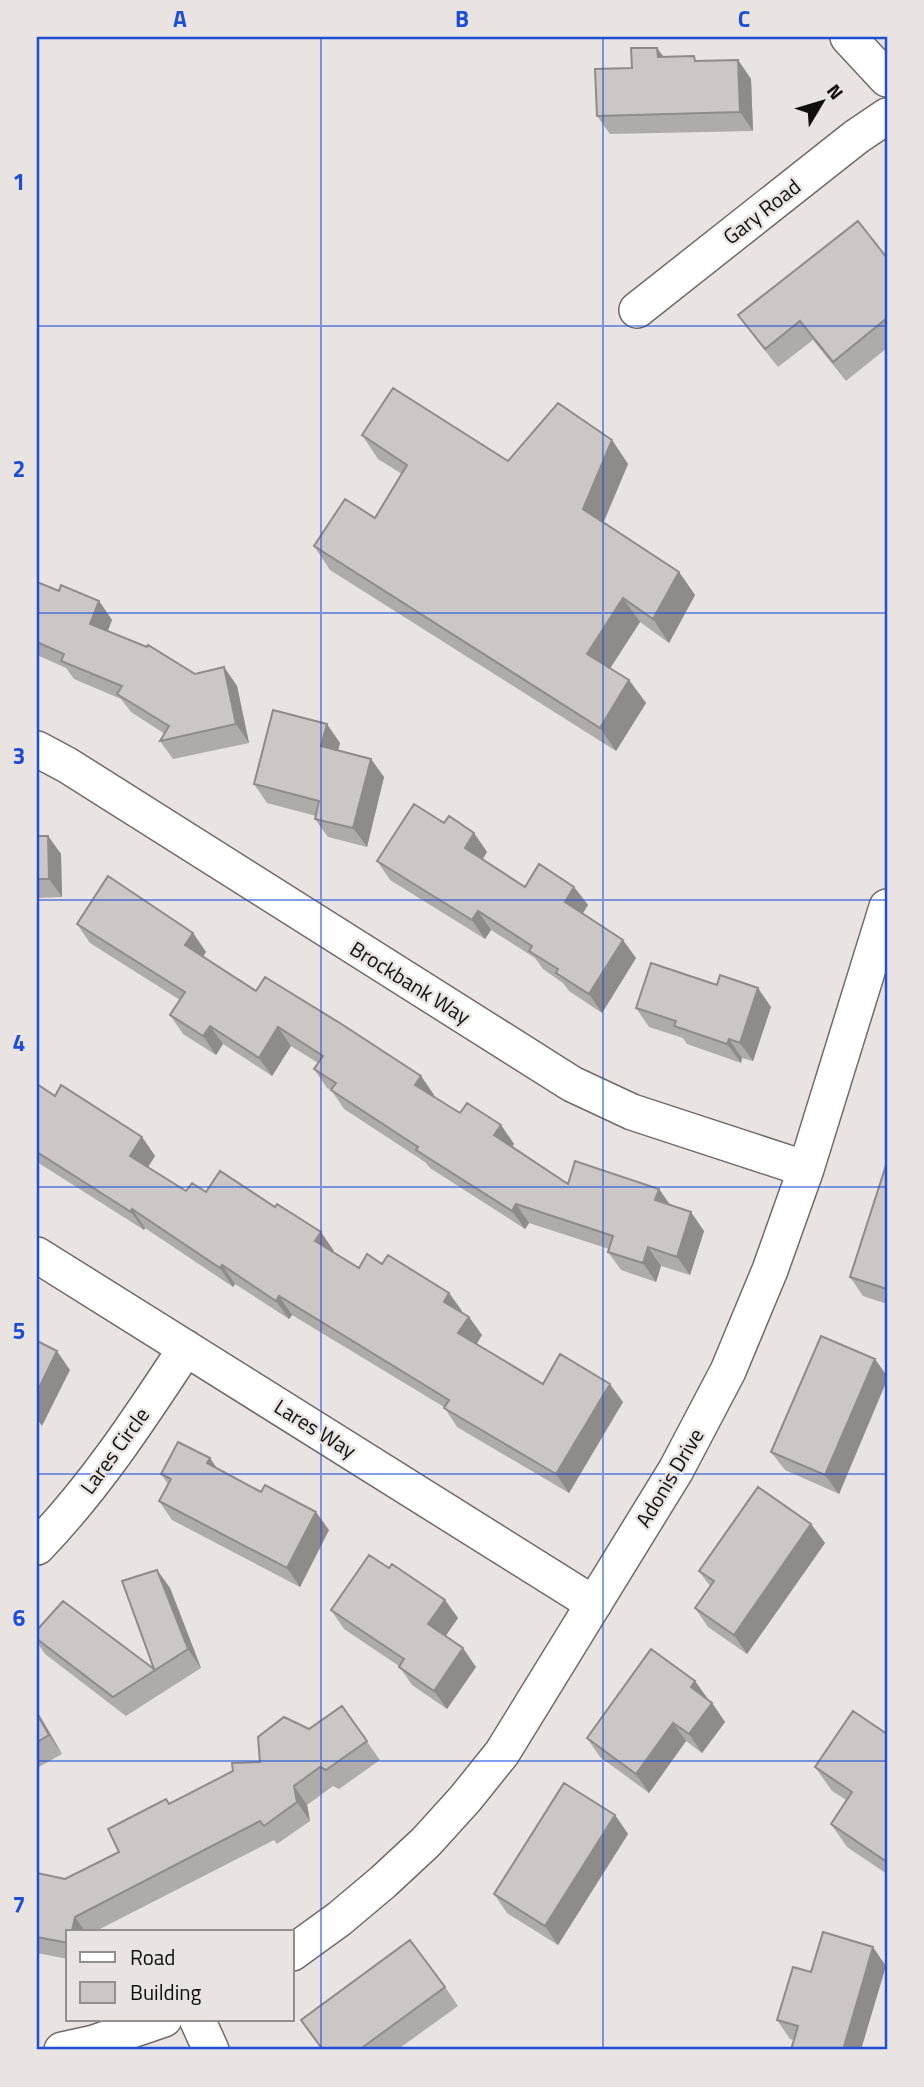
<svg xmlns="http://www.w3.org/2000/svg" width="924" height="2087" viewBox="0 0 924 2087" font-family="'Titillium Web',sans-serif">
	<rect width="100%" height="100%" fill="#e9e4e1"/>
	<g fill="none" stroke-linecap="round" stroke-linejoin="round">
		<defs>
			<path id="minor" d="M 848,37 L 887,79
				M 637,310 L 856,137 L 887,116
				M 37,749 L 67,765 L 572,1084 L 632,1112 L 806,1169
				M 37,1255 L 594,1604
				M 37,1547 C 95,1487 140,1418 186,1348
				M 292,1953 L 339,1919 L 383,1882 L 426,1842 L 465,1799 L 502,1753 L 676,1470 L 728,1371 L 770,1270 L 806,1169 L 887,907
				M 197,2019 L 211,2050
				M 62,2050 L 94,2043 L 164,2019"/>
		</defs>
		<use href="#minor" stroke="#706b69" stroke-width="38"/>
		<use href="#minor" stroke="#fff" stroke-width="35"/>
	</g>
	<path fill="#afaba9" d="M 657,48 L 664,57 L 698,61 L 738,60 L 751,79 L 753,131 L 610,134 L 597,116 L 632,68 Z
		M 887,258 L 887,348 L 846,381 L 813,340 L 778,367 L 752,334 L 738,315 Z
		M 362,435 L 508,461 L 612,440 L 628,464 L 604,522 L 679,572 L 695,595 L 669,643 L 640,622 L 610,668 L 629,680 L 646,703 L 616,751 L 330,570 L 314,546 L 375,518 L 402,474 L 378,459 Z
		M 37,582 L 59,591 L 99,601 L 112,620 L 108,631 L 195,674 L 224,667 L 237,686 L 249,743 L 173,759 L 160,741 L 165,734 L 131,712 L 121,699 L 74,679 L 66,668 L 37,655 Z
		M 340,743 L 338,750 L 371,759 L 384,777 L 367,847 L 328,837 L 315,819 L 316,816 L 267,803 L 254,784 Z
		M 444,823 L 474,833 L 487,852 L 483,859 L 525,887 L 574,887 L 588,905 L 583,913 L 636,958 L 602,1013 L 569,991 L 563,983 L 543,969 L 535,958 L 491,930 L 485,939 L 390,880 L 377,861 Z
		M 37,836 L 48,836 L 61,854 L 62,897 L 37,898 Z
		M 77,924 L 193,933 L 206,952 L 203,957 L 256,991 L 421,1076 L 434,1095 L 433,1096 L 460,1113 L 501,1125 L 514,1144 L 512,1147 L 568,1184 L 659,1189 L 671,1206 L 704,1231 L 690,1275 L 661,1266 L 656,1282 L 621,1270 L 608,1252 L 609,1249 L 529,1223 L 525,1229 L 430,1168 L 425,1162 L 344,1109 L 332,1091 L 327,1088 L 314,1069 L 318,1063 L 291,1046 L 272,1076 L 223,1044 L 216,1055 L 183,1034 L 170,1015 L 180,1000 L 90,943 Z
		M 771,1007 L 753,1061 L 742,1058 L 741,1063 L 687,1044 L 683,1038 L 649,1027 L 636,1008 Z
		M 37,1084 L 55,1096 L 142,1137 L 155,1156 L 148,1167 L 186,1191 L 206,1192 L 334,1251 L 333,1252 L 359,1268 L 382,1264 L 449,1293 L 462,1311 L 462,1312 L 469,1317 L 482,1335 L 476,1344 L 543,1384 L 623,1402 L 569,1493 L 457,1427 L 444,1407 L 292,1315 L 289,1319 L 235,1284 L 233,1287 L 145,1228 L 144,1230 L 37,1162 Z
		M 887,1162 L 887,1304 L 863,1296 L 850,1277 Z
		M 887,1376 L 887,1380 L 839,1494 L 785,1470 L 771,1452 Z
		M 210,1458 L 216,1468 L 329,1530 L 300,1587 L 172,1520 L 159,1501 L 168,1484 L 161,1474 Z
		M 811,1524 L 825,1543 L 747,1654 L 708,1627 L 695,1608 L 710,1586 L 699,1571 Z
		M 389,1568 L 445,1600 L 458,1618 L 445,1636 L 476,1667 L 447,1709 L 412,1685 L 399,1666 L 344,1629 L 331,1610 Z
		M 157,1570 L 170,1588 L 201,1668 L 126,1716 L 45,1654 L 37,1642 L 37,1630 L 154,1669 Z
		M 695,1681 L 708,1700 L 712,1703 L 725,1722 L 702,1753 L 686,1741 L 649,1793 L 600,1757 L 587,1738 Z
		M 342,1706 L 380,1760 L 339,1789 L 333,1786 L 307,1805 L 310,1821 L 277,1844 L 274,1840 L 96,1931 L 68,1931 L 68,1959 L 37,1953 L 37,1873 L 65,1879 L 119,1852 L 166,1799 L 170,1804 L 260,1762 Z
		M 37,1711 L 62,1754 L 37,1768 Z
		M 887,1734 L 887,1874 L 847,1847 L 831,1824 L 846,1800 L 832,1791 L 815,1767 Z
		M 615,1815 L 628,1834 L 558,1945 L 507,1913 L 494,1894 Z
		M 886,1966 L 794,2040 L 790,2039 L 777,2020 L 811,1972 Z
		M 445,1987 L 458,2006 L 397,2050 L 323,2050 L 301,2020 Z"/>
	<path fill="#8f8b89" d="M 657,48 L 670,67 L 658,57 Z
		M 738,60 L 751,79 L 753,131 L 740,112 Z
		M 612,440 L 628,464 L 599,532 L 583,509 Z
		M 679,572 L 695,595 L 669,643 L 653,619 Z
		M 623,598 L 640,622 L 604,678 L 587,654 Z
		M 99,601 L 112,620 L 103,642 L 90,624 Z
		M 224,667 L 237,686 L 249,743 L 236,724 Z
		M 629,680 L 646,703 L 616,751 L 600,728 Z
		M 327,724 L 340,743 L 334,764 L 321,746 Z
		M 371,759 L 384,777 L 367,847 L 353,828 Z
		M 474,833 L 487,852 L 478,866 L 465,848 Z
		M 48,836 L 61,854 L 62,897 L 49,879 Z
		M 574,887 L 588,905 L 578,921 L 565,902 Z
		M 478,911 L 491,930 L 485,939 L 472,920 Z
		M 193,933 L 206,952 L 198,964 L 185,945 Z
		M 623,940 L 636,958 L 602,1013 L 589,994 Z
		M 758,988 L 771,1007 L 753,1061 L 740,1043 Z
		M 210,1026 L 223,1044 L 216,1055 L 203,1036 Z
		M 278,1027 L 291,1046 L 272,1076 L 259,1058 Z
		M 729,1039 L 742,1058 L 741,1063 L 727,1044 Z
		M 421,1076 L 434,1095 L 428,1104 L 415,1085 Z
		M 501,1125 L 514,1144 L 507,1154 L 494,1135 Z
		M 142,1137 L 155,1156 L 143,1175 L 130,1156 Z
		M 659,1189 L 672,1208 L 655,1200 Z
		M 516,1204 L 529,1223 L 525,1229 L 512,1211 Z
		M 132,1209 L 145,1228 L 144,1230 L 131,1212 Z
		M 691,1212 L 704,1231 L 690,1275 L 677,1257 Z
		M 321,1232 L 334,1251 L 328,1260 L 315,1241 Z
		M 648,1247 L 661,1266 L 656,1282 L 643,1263 Z
		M 222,1265 L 235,1284 L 233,1287 L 220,1268 Z
		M 449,1293 L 462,1311 L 457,1320 L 444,1302 Z
		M 279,1296 L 292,1315 L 289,1319 L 276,1301 Z
		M 469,1317 L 482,1335 L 472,1352 L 458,1333 Z
		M 57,1351 L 70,1370 L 42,1426 L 37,1419 L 37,1392 Z
		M 875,1359 L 887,1376 L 887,1380 L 839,1494 L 825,1475 Z
		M 610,1384 L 623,1402 L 569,1493 L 556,1474 Z
		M 210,1458 L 223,1477 L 207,1463 Z
		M 316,1512 L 329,1530 L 300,1587 L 287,1568 Z
		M 811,1524 L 825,1543 L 747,1654 L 734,1635 Z
		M 157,1570 L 170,1588 L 201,1668 L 188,1649 Z
		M 445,1600 L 458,1618 L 441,1643 L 428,1624 Z
		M 463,1648 L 476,1667 L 447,1709 L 434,1691 Z
		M 695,1681 L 708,1699 L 704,1706 L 691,1687 Z
		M 712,1703 L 725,1722 L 702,1753 L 689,1734 Z
		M 37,1711 L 62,1754 L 49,1735 L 37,1714 Z
		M 673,1723 L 686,1741 L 649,1793 L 636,1774 Z
		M 294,1786 L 307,1805 L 310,1821 L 297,1802 Z
		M 615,1815 L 628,1834 L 558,1945 L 545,1926 Z
		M 75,1917 L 85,1931 L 72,1931 Z
		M 873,1947 L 886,1966 L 861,2050 L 843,2050 Z"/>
	<path fill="#ccc7c4" stroke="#8f8b89" stroke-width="2" d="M 631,48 L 657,48 L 658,57 L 694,56 L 695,61 L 738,60 L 740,112 L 597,116 L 595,69 L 632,68 Z
		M 858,221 L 887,258 L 887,318 L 833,362 L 800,321 L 765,349 L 738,315 Z
		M 393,388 L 508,461 L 558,403 L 612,440 L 583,509 L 679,572 L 653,619 L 623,598 L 587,654 L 629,680 L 600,728 L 314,546 L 345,499 L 375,518 L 407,465 L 362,435 Z
		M 37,582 L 59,591 L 61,585 L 99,601 L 90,624 L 147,647 L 148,645 L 195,674 L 224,667 L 236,724 L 160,741 L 169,726 L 117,694 L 122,686 L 61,661 L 64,654 L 37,642 Z
		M 273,710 L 327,724 L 321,746 L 371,759 L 353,828 L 315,819 L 319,801 L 254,784 Z
		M 414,804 L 444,823 L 449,816 L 474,833 L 465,848 L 525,887 L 539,864 L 574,887 L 565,902 L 623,940 L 589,994 L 556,973 L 558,969 L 529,951 L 532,946 L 478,911 L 472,920 L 377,861 Z
		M 37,836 L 48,836 L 49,879 L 37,879 Z
		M 108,876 L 193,933 L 185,945 L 256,991 L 265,977 L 343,1025 L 421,1076 L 415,1085 L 460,1113 L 467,1103 L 501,1125 L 494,1135 L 568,1184 L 575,1161 L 659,1189 L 655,1200 L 691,1212 L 677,1257 L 648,1247 L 643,1263 L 608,1252 L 613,1236 L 516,1204 L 512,1211 L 416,1150 L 418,1147 L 331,1090 L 336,1083 L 314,1069 L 323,1056 L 278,1027 L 259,1058 L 210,1026 L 203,1036 L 170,1015 L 185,992 L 77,924 Z
		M 651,963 L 717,985 L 720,975 L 758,988 L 740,1043 L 729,1039 L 727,1044 L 674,1026 L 676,1021 L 636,1008 Z
		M 37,1084 L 55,1096 L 61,1085 L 142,1137 L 130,1156 L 186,1191 L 192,1183 L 206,1192 L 220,1171 L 275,1207 L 277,1204 L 321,1232 L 315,1241 L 359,1268 L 367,1254 L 382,1264 L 388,1255 L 449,1293 L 444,1302 L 469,1317 L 458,1333 L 543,1384 L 560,1354 L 610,1384 L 556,1474 L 444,1408 L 449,1400 L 279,1296 L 276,1301 L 222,1265 L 220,1268 L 132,1209 L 131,1212 L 37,1152 Z
		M 887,1162 L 887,1289 L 850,1277 Z
		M 821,1336 L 875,1359 L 825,1475 L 771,1452 Z
		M 37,1341 L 57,1351 L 37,1392 Z
		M 178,1442 L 210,1458 L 207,1463 L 261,1492 L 265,1485 L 316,1512 L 287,1568 L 159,1501 L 171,1479 L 161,1474 Z
		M 758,1487 L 811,1524 L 734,1635 L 695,1608 L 714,1581 L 699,1571 Z
		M 369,1555 L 389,1568 L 392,1564 L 445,1600 L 428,1624 L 463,1648 L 434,1691 L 399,1667 L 404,1659 L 331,1610 Z
		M 157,1570 L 188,1649 L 113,1697 L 37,1639 L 37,1630 L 63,1601 L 154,1669 L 122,1581 Z
		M 651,1649 L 695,1681 L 691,1687 L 712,1703 L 689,1734 L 673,1723 L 636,1774 L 587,1738 Z
		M 342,1706 L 367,1741 L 326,1770 L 320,1767 L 294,1786 L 297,1802 L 264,1826 L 260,1821 L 75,1917 L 72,1931 L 68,1931 L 68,1943 L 37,1937 L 37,1873 L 65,1879 L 119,1852 L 108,1829 L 166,1799 L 169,1804 L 233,1771 L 232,1763 L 260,1762 L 258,1737 L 284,1717 L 309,1729 Z
		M 853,1711 L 887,1734 L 887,1862 L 831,1824 L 852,1792 L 815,1767 Z
		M 37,1714 L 49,1735 L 37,1742 Z
		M 564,1783 L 615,1815 L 545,1926 L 494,1894 Z
		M 823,1932 L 873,1947 L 843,2050 L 791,2050 L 798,2026 L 777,2020 L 793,1967 L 811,1972 Z
		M 410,1940 L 445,1987 L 359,2050 L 323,2050 L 301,2020 Z"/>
	<path fill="none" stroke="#1d4ed8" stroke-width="2" stroke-opacity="0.55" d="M 321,37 L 321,2050M 603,37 L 603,2050M 37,326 L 887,326M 37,613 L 887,613M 37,900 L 887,900M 37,1187 L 887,1187M 37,1474 L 887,1474M 37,1761 L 887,1761"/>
	<g text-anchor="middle" stroke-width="5" stroke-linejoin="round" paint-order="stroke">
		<g font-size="21" fill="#100f0e" stroke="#e9e4e1">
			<text transform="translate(762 212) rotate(-38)" y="7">Gary Road</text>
			<text transform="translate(410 983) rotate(32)" y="7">Brockbank Way</text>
			<text transform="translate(315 1429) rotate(32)" y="7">Lares Way</text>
			<text transform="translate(115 1451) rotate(-54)" y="7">Lares Circle</text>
			<text transform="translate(670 1478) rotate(-59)" y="7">Adonis Drive</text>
		</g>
	</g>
	<rect width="924" height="2087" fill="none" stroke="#e9e4e1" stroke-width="77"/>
	<rect x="66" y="1930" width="228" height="91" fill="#e9e4e1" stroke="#928f8d" stroke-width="2"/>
	<rect x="80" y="1952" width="35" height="10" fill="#ffffff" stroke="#928f8d" stroke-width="2"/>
	<text x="130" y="1965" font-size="21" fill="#100f0e">Road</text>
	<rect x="80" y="1982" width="35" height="21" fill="#ccc7c4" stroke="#928f8d" stroke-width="2"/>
	<text x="130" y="2000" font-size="21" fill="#100f0e">Building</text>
	<g transform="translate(822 102) rotate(52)" stroke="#e9e4e1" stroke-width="5" paint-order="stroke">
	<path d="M0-5L12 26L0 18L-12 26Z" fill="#100f0e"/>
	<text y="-10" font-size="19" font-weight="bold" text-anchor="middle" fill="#100f0e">N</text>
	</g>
	<rect x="38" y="38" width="848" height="2010" fill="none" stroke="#1d4ed8" stroke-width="2.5"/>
	<g font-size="23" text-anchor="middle" font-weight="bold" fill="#1d4ed8">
		<text x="180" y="27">A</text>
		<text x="462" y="27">B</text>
		<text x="744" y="27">C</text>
		<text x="19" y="190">1</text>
		<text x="19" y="477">2</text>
		<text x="19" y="764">3</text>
		<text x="19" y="1051">4</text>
		<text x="19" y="1339">5</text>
		<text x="19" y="1626">6</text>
		<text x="19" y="1913">7</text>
	</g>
</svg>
